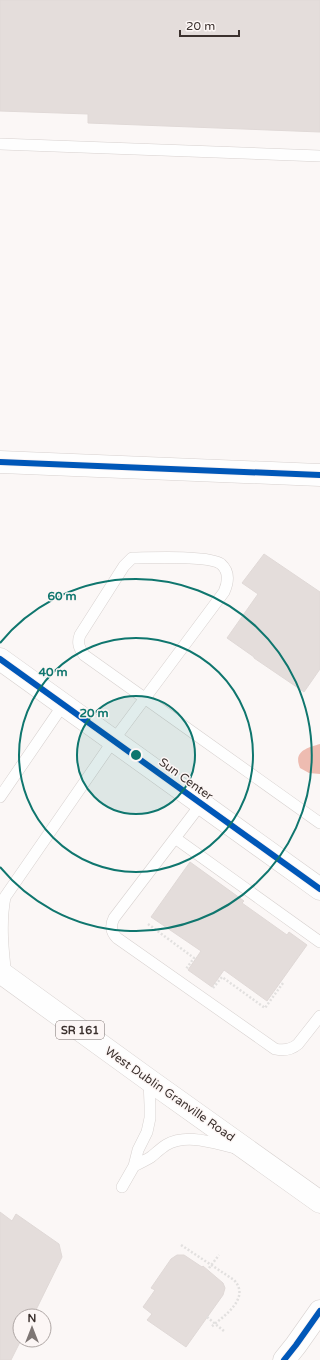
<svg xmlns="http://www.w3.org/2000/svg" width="320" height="1360" viewBox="0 0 320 1360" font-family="'Varela Round',sans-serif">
	<rect width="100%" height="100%" fill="#fbf7f6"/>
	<path fill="#eebcb1" d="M 320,744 L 320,774 L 309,773 L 300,768 C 293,751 307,748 320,744 Z"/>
	<path fill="#e4dddb" stroke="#e0d9d7" d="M 0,0 L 320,0 L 320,132 L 88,123 L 88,114 L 0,111 Z
		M 264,554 L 320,592 L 320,669 L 304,692 L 254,658 L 254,657 L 227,638 L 258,594 L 242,583 Z
		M 190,862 L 244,901 L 242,903 L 287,935 L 289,932 L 307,945 L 267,1001 L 224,970 L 212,987 L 188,970 L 201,951 L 151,917 Z
		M 0,1212 L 12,1221 L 16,1214 L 59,1244 L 62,1257 L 33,1316 L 20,1316 L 21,1340 L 11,1360 L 0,1360 Z
		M 177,1255 L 184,1255 L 202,1267 L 203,1266 L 223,1283 L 225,1288 L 223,1295 L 186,1347 L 147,1320 L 152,1314 L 143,1307 L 155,1290 L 151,1288 L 171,1259 Z"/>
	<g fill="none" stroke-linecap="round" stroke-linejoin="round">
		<defs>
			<path id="service" d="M 0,144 L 320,156
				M 0,797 L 63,705
				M 201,804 L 114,918 C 110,926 111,932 117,938 L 275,1049 C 284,1051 291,1050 298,1044 L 320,1016
				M 175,838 L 320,942
				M 6,977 C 3,950 0,924 5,897 L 113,741 L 224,592 C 228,583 230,572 221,564 C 209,555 149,558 132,558 L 124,566 L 80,635 C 77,643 79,648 84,655 C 163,711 241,767 320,823
				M 134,1166 C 140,1163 146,1160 151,1157 C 156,1153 160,1149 166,1145 C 187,1133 213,1143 236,1148
				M 122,1187 L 134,1166 L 138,1150 L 147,1132 L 150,1118 L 150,1105 L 149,1080"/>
			<path id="minor" d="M 0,462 L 320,475
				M 0,659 L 320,889"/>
			<path id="tertiary" d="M 284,1360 L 296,1345 L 320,1311"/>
			<path id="primary" d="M 0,972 L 149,1080 L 320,1202"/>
		</defs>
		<use href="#service" stroke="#d7d1cf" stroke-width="12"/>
		<use href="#minor" stroke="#d7d1cf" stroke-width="23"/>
		<use href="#tertiary" stroke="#d7d1cf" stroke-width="23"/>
		<use href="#primary" stroke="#d7d1cf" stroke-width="23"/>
		<path stroke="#e2e0df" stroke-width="2.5" stroke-dasharray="2 2" stroke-linecap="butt" d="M 148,924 L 194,958 L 186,969
			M 213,988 L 222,977 L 265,1008 L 283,983
			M 181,1245 L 234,1280 C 251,1298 224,1316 211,1327
			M 209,1268 L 219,1255
			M 207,1317 L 225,1332"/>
		<use href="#service" stroke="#fefefe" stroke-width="11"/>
		<use href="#minor" stroke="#fefefe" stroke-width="22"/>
		<use href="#tertiary" stroke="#fefefe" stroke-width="22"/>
		<use href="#primary" stroke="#fefefe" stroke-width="22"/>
		<defs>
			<path id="cycleway" d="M 0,462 L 320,475
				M 0,659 L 320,889
				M 284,1360 L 296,1345 L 320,1311"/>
		</defs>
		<use href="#cycleway" stroke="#fcf6f5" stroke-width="8"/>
		<use href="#cycleway" stroke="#0057b8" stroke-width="6"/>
	</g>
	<circle cx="136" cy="755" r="59" fill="#0f766e" fill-opacity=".12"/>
	<g fill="none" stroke="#0f766e" stroke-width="2">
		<circle cx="136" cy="755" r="59"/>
		<circle cx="136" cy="755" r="117"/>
		<path d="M0 643A176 176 0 1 1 0 867"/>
	</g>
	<g text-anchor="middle" stroke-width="3" stroke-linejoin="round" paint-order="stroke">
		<rect fill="#fcf6f5" stroke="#756c6a" stroke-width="1" x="56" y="1021" width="48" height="18" rx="3"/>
		<g font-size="11" font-weight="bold" fill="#3b312e">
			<text x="80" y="1034">SR 161</text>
		</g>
		<g font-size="12" fill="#3b312e" stroke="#fcf6f5">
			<text transform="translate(186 779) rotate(36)" y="4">Sun Center</text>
			<text transform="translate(170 1094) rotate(35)" y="4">West Dublin Granville Road</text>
		</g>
	</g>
	<circle cx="136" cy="755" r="6" fill="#0f766e" stroke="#fcf6f5" stroke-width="2"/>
	<g font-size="12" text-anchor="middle" font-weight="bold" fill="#0f766e" stroke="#fcf6f5" stroke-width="3" stroke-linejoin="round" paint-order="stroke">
		<text x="62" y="600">60 m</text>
		<text x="53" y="676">40 m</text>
		<text x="94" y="717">20 m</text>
	</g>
	<g transform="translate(32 1328)"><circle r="19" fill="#fcf6f5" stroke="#afa7a5"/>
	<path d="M0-3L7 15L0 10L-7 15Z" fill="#7e7674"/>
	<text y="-6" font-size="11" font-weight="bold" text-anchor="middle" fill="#3b312e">N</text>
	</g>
	<path d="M180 30v6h59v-6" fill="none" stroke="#3b312e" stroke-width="2"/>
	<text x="186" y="30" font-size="12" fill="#3b312e" stroke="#fcf6f5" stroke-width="3" paint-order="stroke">20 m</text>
</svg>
